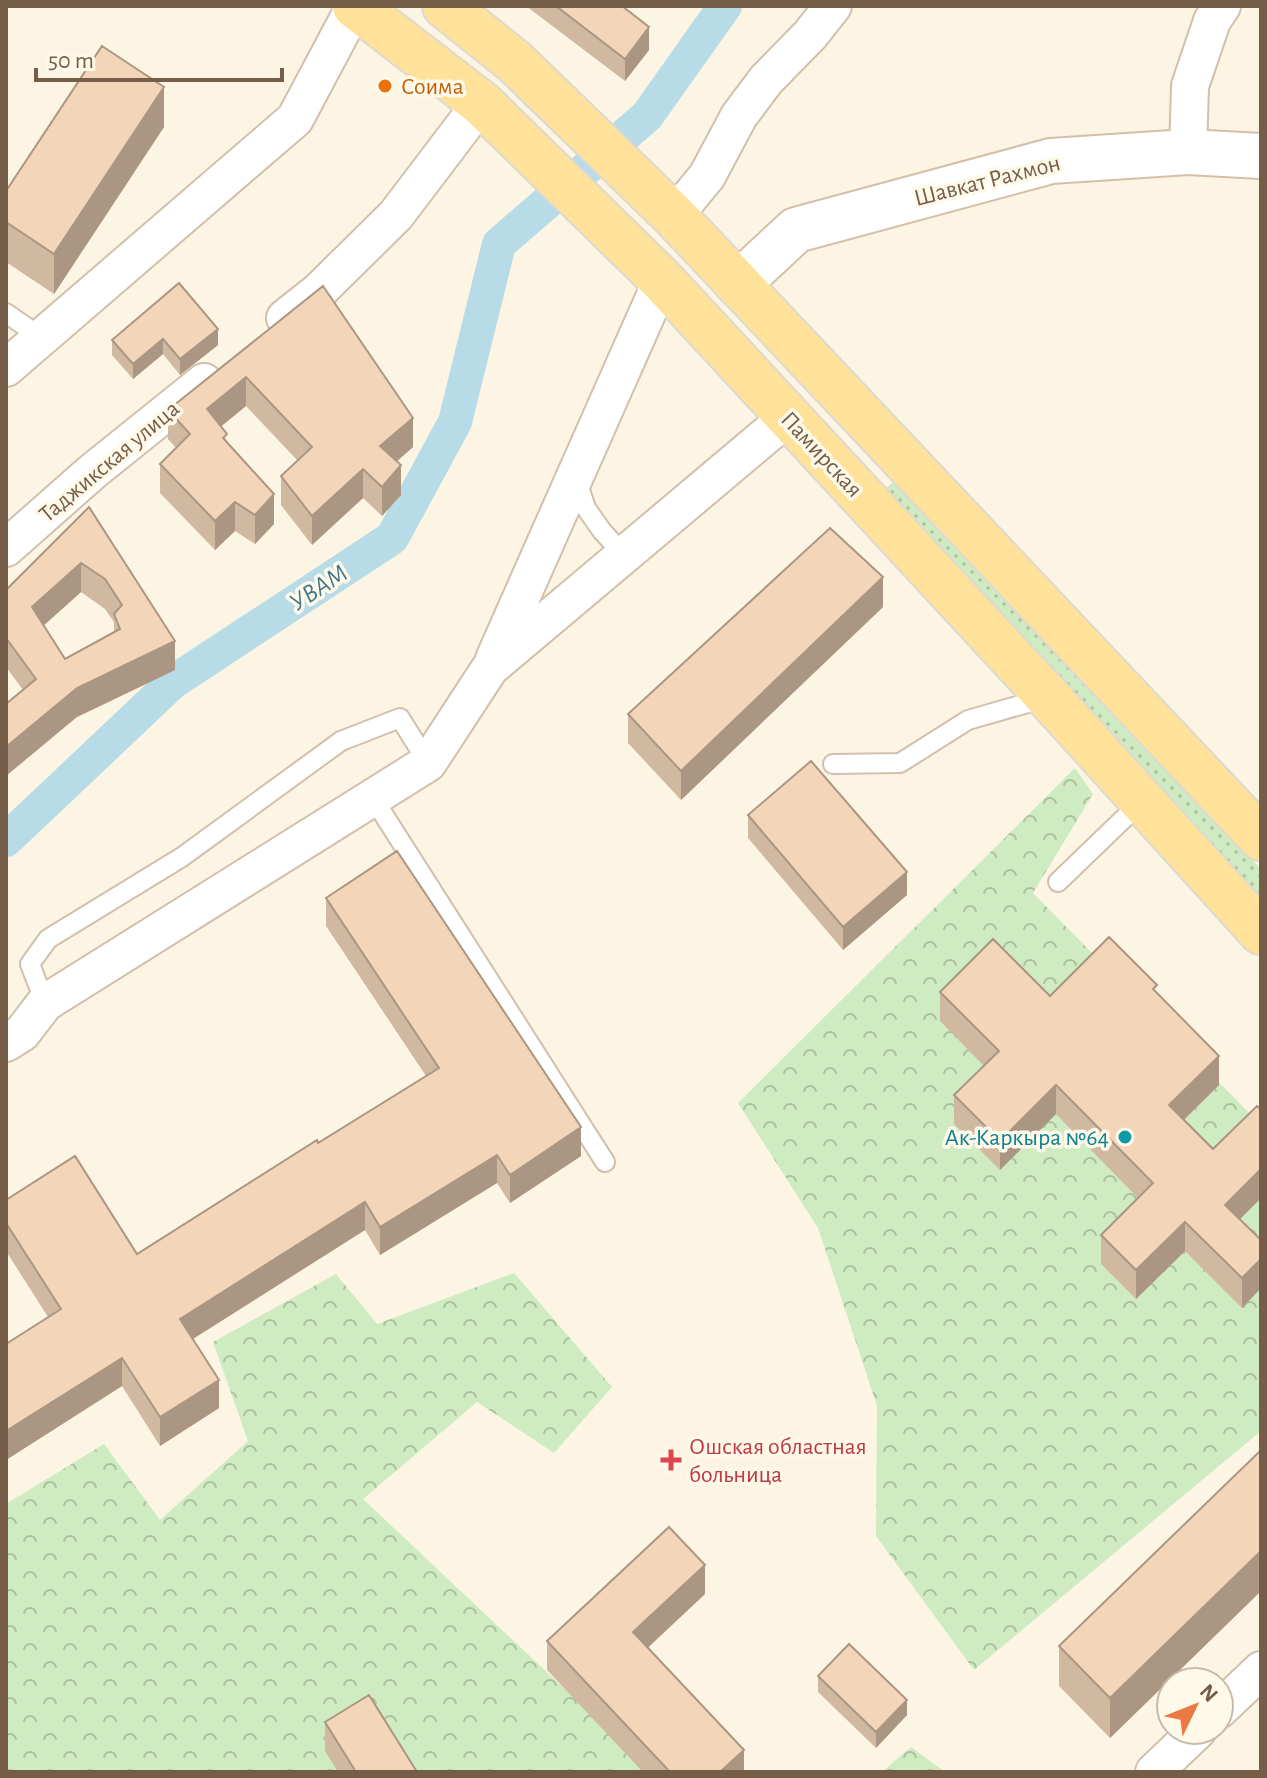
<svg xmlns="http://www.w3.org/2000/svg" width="1267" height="1778" viewBox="0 0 1267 1778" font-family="'Alegreya Sans',sans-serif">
	<defs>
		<pattern id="grass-dots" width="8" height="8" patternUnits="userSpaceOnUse" patternTransform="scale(2)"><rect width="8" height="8" fill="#ceebc1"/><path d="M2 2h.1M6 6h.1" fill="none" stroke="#acc29f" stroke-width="1.8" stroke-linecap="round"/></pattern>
		<pattern id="forest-crowns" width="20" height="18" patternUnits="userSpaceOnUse" patternTransform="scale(2)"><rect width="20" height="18" fill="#ceebc1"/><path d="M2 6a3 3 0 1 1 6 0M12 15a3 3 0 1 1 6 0" fill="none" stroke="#acc29f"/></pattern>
	</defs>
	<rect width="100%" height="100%" fill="#fdf5e3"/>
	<path fill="url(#grass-dots)" d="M 895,480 L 1261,869 L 1261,898 L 882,492 Z"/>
	<path fill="url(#forest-crowns)" d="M 1075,768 L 1093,794 L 1033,893 L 1261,1125 L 1261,1431 L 974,1670 L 876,1536 L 877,1406 L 818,1228 L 738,1103 Z
		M 514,1273 L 612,1387 L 554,1453 L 477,1402 L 363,1499 L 653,1772 L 6,1772 L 6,1504 L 104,1444 L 160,1520 L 248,1441 L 213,1342 L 336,1274 L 377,1324 Z
		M 911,1747 L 945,1772 L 882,1772 Z"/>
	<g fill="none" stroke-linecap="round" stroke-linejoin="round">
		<path stroke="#b7dce7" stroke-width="34" d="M 6,840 L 173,682 L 392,538 L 455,422 L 499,244 L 647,116 L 725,6"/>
		<defs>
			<path id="lane" d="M 6,313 L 42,338
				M 576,478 L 586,508 L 602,531 L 624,555
				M 833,764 L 900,763 L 968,720 L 1045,698
				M 373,798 L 605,1162
				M 1058,882 L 1142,801
				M 45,1003 L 30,964 L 48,939 L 182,857 L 341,741 L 400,718 L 428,763"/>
			<path id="street" d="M 1188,152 L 1190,86 L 1212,21 L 1222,6
				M 674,216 L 707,176 L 739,116 L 766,80 L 810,35 L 833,6
				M 285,318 L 319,291 L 396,215 L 481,103
				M 6,368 L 295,119 L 355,6
				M 6,548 L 92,472 L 204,382
				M 494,659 L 662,280
				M 6,1043 L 22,1033 L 45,1003 L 428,763 L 490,668 L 788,417
				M 1219,1710 L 1261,1670
				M 1154,1772 L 1198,1730"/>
			<path id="secondary" d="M 738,284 L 796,230 L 1051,161 L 1188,152 L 1261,156"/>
			<path id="primary" d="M 355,6 L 481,103 L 662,280 L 1048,697 L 1261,932
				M 445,6 L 515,62 L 674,216 L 1261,838"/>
		</defs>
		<use href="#lane" stroke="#d1c0ac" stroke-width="22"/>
		<use href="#street" stroke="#d1c0ac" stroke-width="40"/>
		<use href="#secondary" stroke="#d4c0a9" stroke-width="48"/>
		<use href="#primary" stroke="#ded8d3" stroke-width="48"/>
		<use href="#lane" stroke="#fff" stroke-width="18"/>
		<use href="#street" stroke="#fff" stroke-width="36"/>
		<use href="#secondary" stroke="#fff" stroke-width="44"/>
		<use href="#primary" stroke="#fee299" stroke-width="44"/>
	</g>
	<path fill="#d1b8a0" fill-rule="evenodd" d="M 526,6 L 622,6 L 649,50 L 625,81 Z
		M 164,127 L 54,294 L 6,262 L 6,191 Z
		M 179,283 L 218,345 L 180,375 L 163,354 L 133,379 L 112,355 L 112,340 Z
		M 323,286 L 413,447 L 397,461 L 401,495 L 382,516 L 363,498 L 312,545 L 281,505 L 281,476 L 298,461 L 246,406 L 221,426 L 227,443 L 274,524 L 255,544 L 235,531 L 215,550 L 160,493 L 160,464 L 176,448 L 168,439 L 168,410 Z
		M 89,507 L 175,670 L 77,717 L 23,690 L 6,667 L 6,590 ZM 81,592 L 105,609 L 114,622 L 114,632 L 65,659 L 44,625 Z
		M 883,607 L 681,800 L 628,743 L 628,714 Z
		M 748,815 L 907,895 L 843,950 L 748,838 Z
		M 326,898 L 581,1156 L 510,1203 L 497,1183 L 380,1255 L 365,1230 L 193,1339 L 219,1408 L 160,1446 L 122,1386 L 6,1460 L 6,1344 L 48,1317 L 6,1251 L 6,1200 L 137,1254 L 426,1076 L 326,926 Z
		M 940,992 L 1050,996 L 1157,993 L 1219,1085 L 1184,1120 L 1213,1149 L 1261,1109 L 1261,1198 L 1240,1219 L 1261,1240 L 1261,1288 L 1242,1308 L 1185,1251 L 1136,1299 L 1101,1264 L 1101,1235 L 1138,1198 L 1056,1114 L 1000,1170 L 954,1124 L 954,1095 L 984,1066 L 940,1021 Z
		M 1261,1450 L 1261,1591 L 1110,1738 L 1059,1686 L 1059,1646 Z
		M 705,1594 L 648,1648 L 744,1772 L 643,1772 L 547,1670 L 547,1641 Z
		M 818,1676 L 907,1715 L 876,1748 L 818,1692 Z
		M 325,1722 L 417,1772 L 338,1772 L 325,1751 Z"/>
	<path fill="#aa9682" d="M 649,27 L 649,50 L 625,81 L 625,59 Z
		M 164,87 L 164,127 L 54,294 L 54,254 Z
		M 218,329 L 218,345 L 180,375 L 180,359 Z
		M 163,339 L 163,354 L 133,379 L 133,364 Z
		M 246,377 L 246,406 L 207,438 L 207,409 Z
		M 413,418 L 413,447 L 380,476 L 380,446 Z
		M 401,465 L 401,495 L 382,516 L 382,487 Z
		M 363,469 L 363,498 L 312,545 L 312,516 Z
		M 274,494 L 274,524 L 255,544 L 255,515 Z
		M 235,502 L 235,531 L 215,550 L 215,521 Z
		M 81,563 L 81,592 L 32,636 L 32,607 Z
		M 883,577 L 883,607 L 681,800 L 681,771 Z
		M 175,641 L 175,670 L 77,717 L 6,776 L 6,747 L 77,688 Z
		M 907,872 L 907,895 L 843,950 L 843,927 Z
		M 1219,1056 L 1219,1085 L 1169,1134 L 1169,1105 Z
		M 1056,1085 L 1056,1114 L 1000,1170 L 1000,1141 Z
		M 581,1127 L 581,1156 L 510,1203 L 510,1175 Z
		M 497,1155 L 497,1183 L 380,1255 L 380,1227 Z
		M 1261,1169 L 1261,1198 L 1225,1234 L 1225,1205 Z
		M 365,1202 L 365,1230 L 180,1347 L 180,1319 Z
		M 1185,1222 L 1185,1251 L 1136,1299 L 1136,1270 Z
		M 1261,1259 L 1261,1288 L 1242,1308 L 1242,1278 Z
		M 122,1358 L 122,1386 L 6,1460 L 6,1431 Z
		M 219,1380 L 219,1408 L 160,1446 L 160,1417 Z
		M 1261,1551 L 1261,1591 L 1110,1738 L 1110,1698 Z
		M 705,1565 L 705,1594 L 633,1661 L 633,1632 Z
		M 907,1700 L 907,1715 L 876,1748 L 876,1732 Z
		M 744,1750 L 744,1772 L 720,1772 Z"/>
	<path fill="#f3d6ba" stroke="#aa9682" stroke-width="2" fill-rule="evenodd" d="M 556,6 L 622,6 L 649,27 L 625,59 Z
		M 102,46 L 164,87 L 54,254 L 6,222 L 6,191 Z
		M 179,283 L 218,329 L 180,359 L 163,339 L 133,364 L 112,340 Z
		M 323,286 L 413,418 L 380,446 L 401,465 L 382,487 L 363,469 L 312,516 L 281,476 L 312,447 L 246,377 L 207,409 L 227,434 L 223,438 L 274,494 L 255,515 L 235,502 L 215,521 L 160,464 L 190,434 L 168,410 Z
		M 89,507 L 175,641 L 77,688 L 6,747 L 6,704 L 36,679 L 6,638 L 6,590 ZM 81,563 L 105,579 L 122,605 L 114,614 L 120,629 L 65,659 L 32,607 Z
		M 830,528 L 883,577 L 681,771 L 628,714 Z
		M 811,761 L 907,872 L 843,927 L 748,815 Z
		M 397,851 L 581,1127 L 510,1175 L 497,1155 L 380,1227 L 365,1202 L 180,1319 L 219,1380 L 160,1417 L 122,1358 L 6,1431 L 6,1344 L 61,1309 L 6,1223 L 6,1200 L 75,1156 L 137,1254 L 317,1140 L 318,1143 L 439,1068 L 326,898 Z
		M 1109,937 L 1157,985 L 1153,989 L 1219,1056 L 1169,1105 L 1213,1149 L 1257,1106 L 1261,1109 L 1261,1169 L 1225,1205 L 1261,1240 L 1261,1259 L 1242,1278 L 1185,1222 L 1136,1270 L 1101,1235 L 1153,1183 L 1056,1085 L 1000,1141 L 954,1095 L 999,1051 L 940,992 L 993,939 L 1050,996 Z
		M 1261,1450 L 1261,1551 L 1110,1698 L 1059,1646 Z
		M 669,1527 L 705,1565 L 633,1632 L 744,1750 L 720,1772 L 670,1772 L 547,1641 Z
		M 849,1644 L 907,1700 L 876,1732 L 818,1676 Z
		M 369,1695 L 417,1772 L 356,1772 L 325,1722 Z"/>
	<circle fill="#e8710a" stroke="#fff9ea" stroke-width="3" cx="385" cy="86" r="8"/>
	<circle fill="#0f9aa8" stroke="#fff9ea" stroke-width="3" cx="1125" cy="1137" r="8"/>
	<path fill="#e0444e" stroke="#fff9ea" stroke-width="3" d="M667 1448h8v8h8v8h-8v8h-8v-8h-8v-8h8z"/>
	<g text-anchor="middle" stroke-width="7" stroke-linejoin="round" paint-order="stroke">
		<g font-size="24" fill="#c56008" stroke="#fff9ea" text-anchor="start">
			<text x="401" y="94">Соима</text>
		</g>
		<g font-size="24" fill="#765d48" stroke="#fff9ea">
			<text transform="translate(987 180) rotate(-14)" y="8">Шавкат Рахмон</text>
			<text transform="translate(822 454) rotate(47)" y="8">Памирская</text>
			<text transform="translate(109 461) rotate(-40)" y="8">Таджикская улица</text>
		</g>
		<g font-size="24" fill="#0d838f" stroke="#fff9ea" text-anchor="end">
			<text x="1109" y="1145">Ак-Каркыра №64</text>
		</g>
		<g font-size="24" fill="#be3a42" stroke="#fff9ea" text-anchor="start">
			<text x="689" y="1454">Ошская областная<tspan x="689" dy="28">больница</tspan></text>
		</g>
		<g font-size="26" font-style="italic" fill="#41778b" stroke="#fff9ea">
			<text transform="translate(318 587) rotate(-33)" y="9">УВАМ</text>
		</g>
	</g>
	<rect width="1267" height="1778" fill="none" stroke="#765d48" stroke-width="16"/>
	<g transform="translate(1195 1706) rotate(47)"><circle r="38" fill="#fff9ea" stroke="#c8bba9" stroke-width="2"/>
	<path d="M0-6L14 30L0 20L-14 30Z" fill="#eb7944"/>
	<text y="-12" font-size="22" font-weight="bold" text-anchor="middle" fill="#765d48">N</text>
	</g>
	<path d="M36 68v12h246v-12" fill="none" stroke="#765d48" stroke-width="4"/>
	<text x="48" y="68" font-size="24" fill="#765d48" stroke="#fff9ea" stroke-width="6" paint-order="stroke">50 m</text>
</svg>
